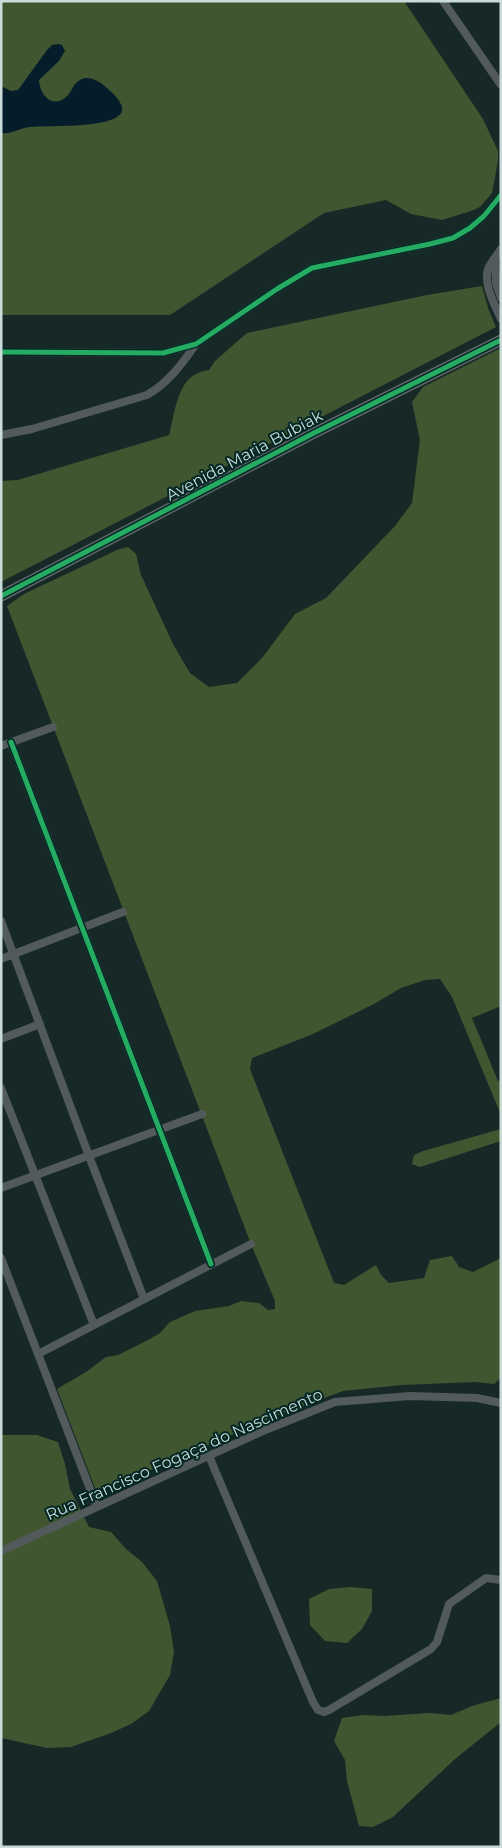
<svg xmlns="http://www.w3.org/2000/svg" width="502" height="1848" viewBox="0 0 502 1848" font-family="Montserrat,sans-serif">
	<rect width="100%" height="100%" fill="#162927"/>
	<path fill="#405631" d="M 1,1 L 404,1 L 483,119 L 498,151 L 498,161 L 492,193 L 480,207 L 471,211 L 442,220 L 411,214 L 386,200 L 324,213 L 170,315 L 1,315 Z
		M 482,286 L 488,308 L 496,327 L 1,582 L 1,481 L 18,480 L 169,435 C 176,410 177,373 209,370 L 215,361 L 247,333 L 427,295 Z
		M 501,348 L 501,1006 L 472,1018 L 498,1081 L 501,1080 L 501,1115 L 452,997 L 440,979 L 425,980 L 401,988 L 374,1004 L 313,1034 L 252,1058 L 250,1069 L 334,1283 L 344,1285 L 376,1265 L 381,1275 L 389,1283 L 424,1278 L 430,1260 L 452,1256 L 459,1267 L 473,1272 L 501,1258 L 501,1378 L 494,1384 L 475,1382 L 402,1385 L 343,1391 L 271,1418 L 97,1493 L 57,1389 L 86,1372 L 106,1357 L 118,1355 L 148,1340 L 160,1333 L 170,1322 L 195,1311 L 229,1306 L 241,1301 L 259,1303 L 268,1310 L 275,1309 L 275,1301 L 251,1244 L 7,606 L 24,594 L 117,550 L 128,547 L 136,554 L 141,575 L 174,646 L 190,673 L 209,687 L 237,683 L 262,658 L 295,614 L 326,598 L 395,526 L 412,503 L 420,440 L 412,402 L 423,387 Z
		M 501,1129 L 501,1141 L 420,1167 L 412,1164 L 414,1155 L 423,1151 Z
		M 1,1435 L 37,1435 L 58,1442 L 65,1464 L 70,1489 L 89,1527 L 111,1532 L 126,1549 L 142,1562 L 157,1581 L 170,1626 L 174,1652 L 170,1675 L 149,1711 L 131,1724 L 111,1733 L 71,1747 L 47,1748 L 1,1738 Z
		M 350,1587 L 372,1589 L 372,1611 L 362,1629 L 347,1643 L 325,1641 L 310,1625 L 309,1599 L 329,1589 Z
		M 501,1698 L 501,1722 L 455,1759 L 393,1817 L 373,1827 L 359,1826 L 347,1781 L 345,1760 L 334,1741 L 342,1718 L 363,1715 L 384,1716 L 430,1713 L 451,1715 L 472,1706 Z"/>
	<path fill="#051d2b" d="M 58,44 L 62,45 L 65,51 L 59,61 L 39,80 C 40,95 52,109 66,97 C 70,94 72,88 75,84 C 85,72 99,80 108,89 C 113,93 120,100 122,107 C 127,130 45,125 31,127 C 21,127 11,135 1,133 L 1,86 L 11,91 L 18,90 L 47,50 L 52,45 Z"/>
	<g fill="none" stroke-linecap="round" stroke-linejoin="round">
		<path stroke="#535a5b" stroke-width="8" d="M 443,1 L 501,85
			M 501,249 C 497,255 491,262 488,269 C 483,284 495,305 501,319
			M 495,258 L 496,283 L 501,298
			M 1,352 L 163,353 L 196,344 L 277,289 L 312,268 L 430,244 L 453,238 L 470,228 L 484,216 L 501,195
			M 1,435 L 32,429 L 147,395 C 168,383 182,364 196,344
			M 11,742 L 211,1264
			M 1,746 L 53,727
			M 1,921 L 89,1156 L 144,1299
			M 1,959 L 123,912
			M 1,1039 L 40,1024
			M 1,1088 L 94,1325
			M 1,1188 L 202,1114
			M 1,1258 L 97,1507
			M 38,1354 L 251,1244
			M 209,1456 L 313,1702 L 318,1710 L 324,1712 L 329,1710 L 431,1649 L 437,1642 L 449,1604 L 486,1578 L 501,1580
			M 1,1551 L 263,1431 L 335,1402 L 410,1396 L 477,1398 L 501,1403"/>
		<path stroke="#5d6466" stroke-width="11" d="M 1,596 L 312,434 L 501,340"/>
		<defs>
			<path id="cycleway" d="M 1,352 L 163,353 L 196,344 L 277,289 L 312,268 L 430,244 L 453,238 L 470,228 L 484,216 L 501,195
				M 1,596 L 312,434 L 501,340
				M 11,742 L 211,1264"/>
		</defs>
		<use href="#cycleway" stroke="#032724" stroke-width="8"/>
		<use href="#cycleway" stroke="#26ab63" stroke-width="5"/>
	</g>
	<g text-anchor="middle" stroke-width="4" stroke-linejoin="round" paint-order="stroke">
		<g font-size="16" fill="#cadcd9" stroke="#032724">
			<text transform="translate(244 455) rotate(-28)" y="6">Avenida Maria Bubiak</text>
			<text transform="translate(184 1454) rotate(-24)" y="6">Rua Francisco Fogaça do Nascimento</text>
		</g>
	</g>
	<rect width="502" height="1848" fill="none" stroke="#cadcd9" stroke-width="5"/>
</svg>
